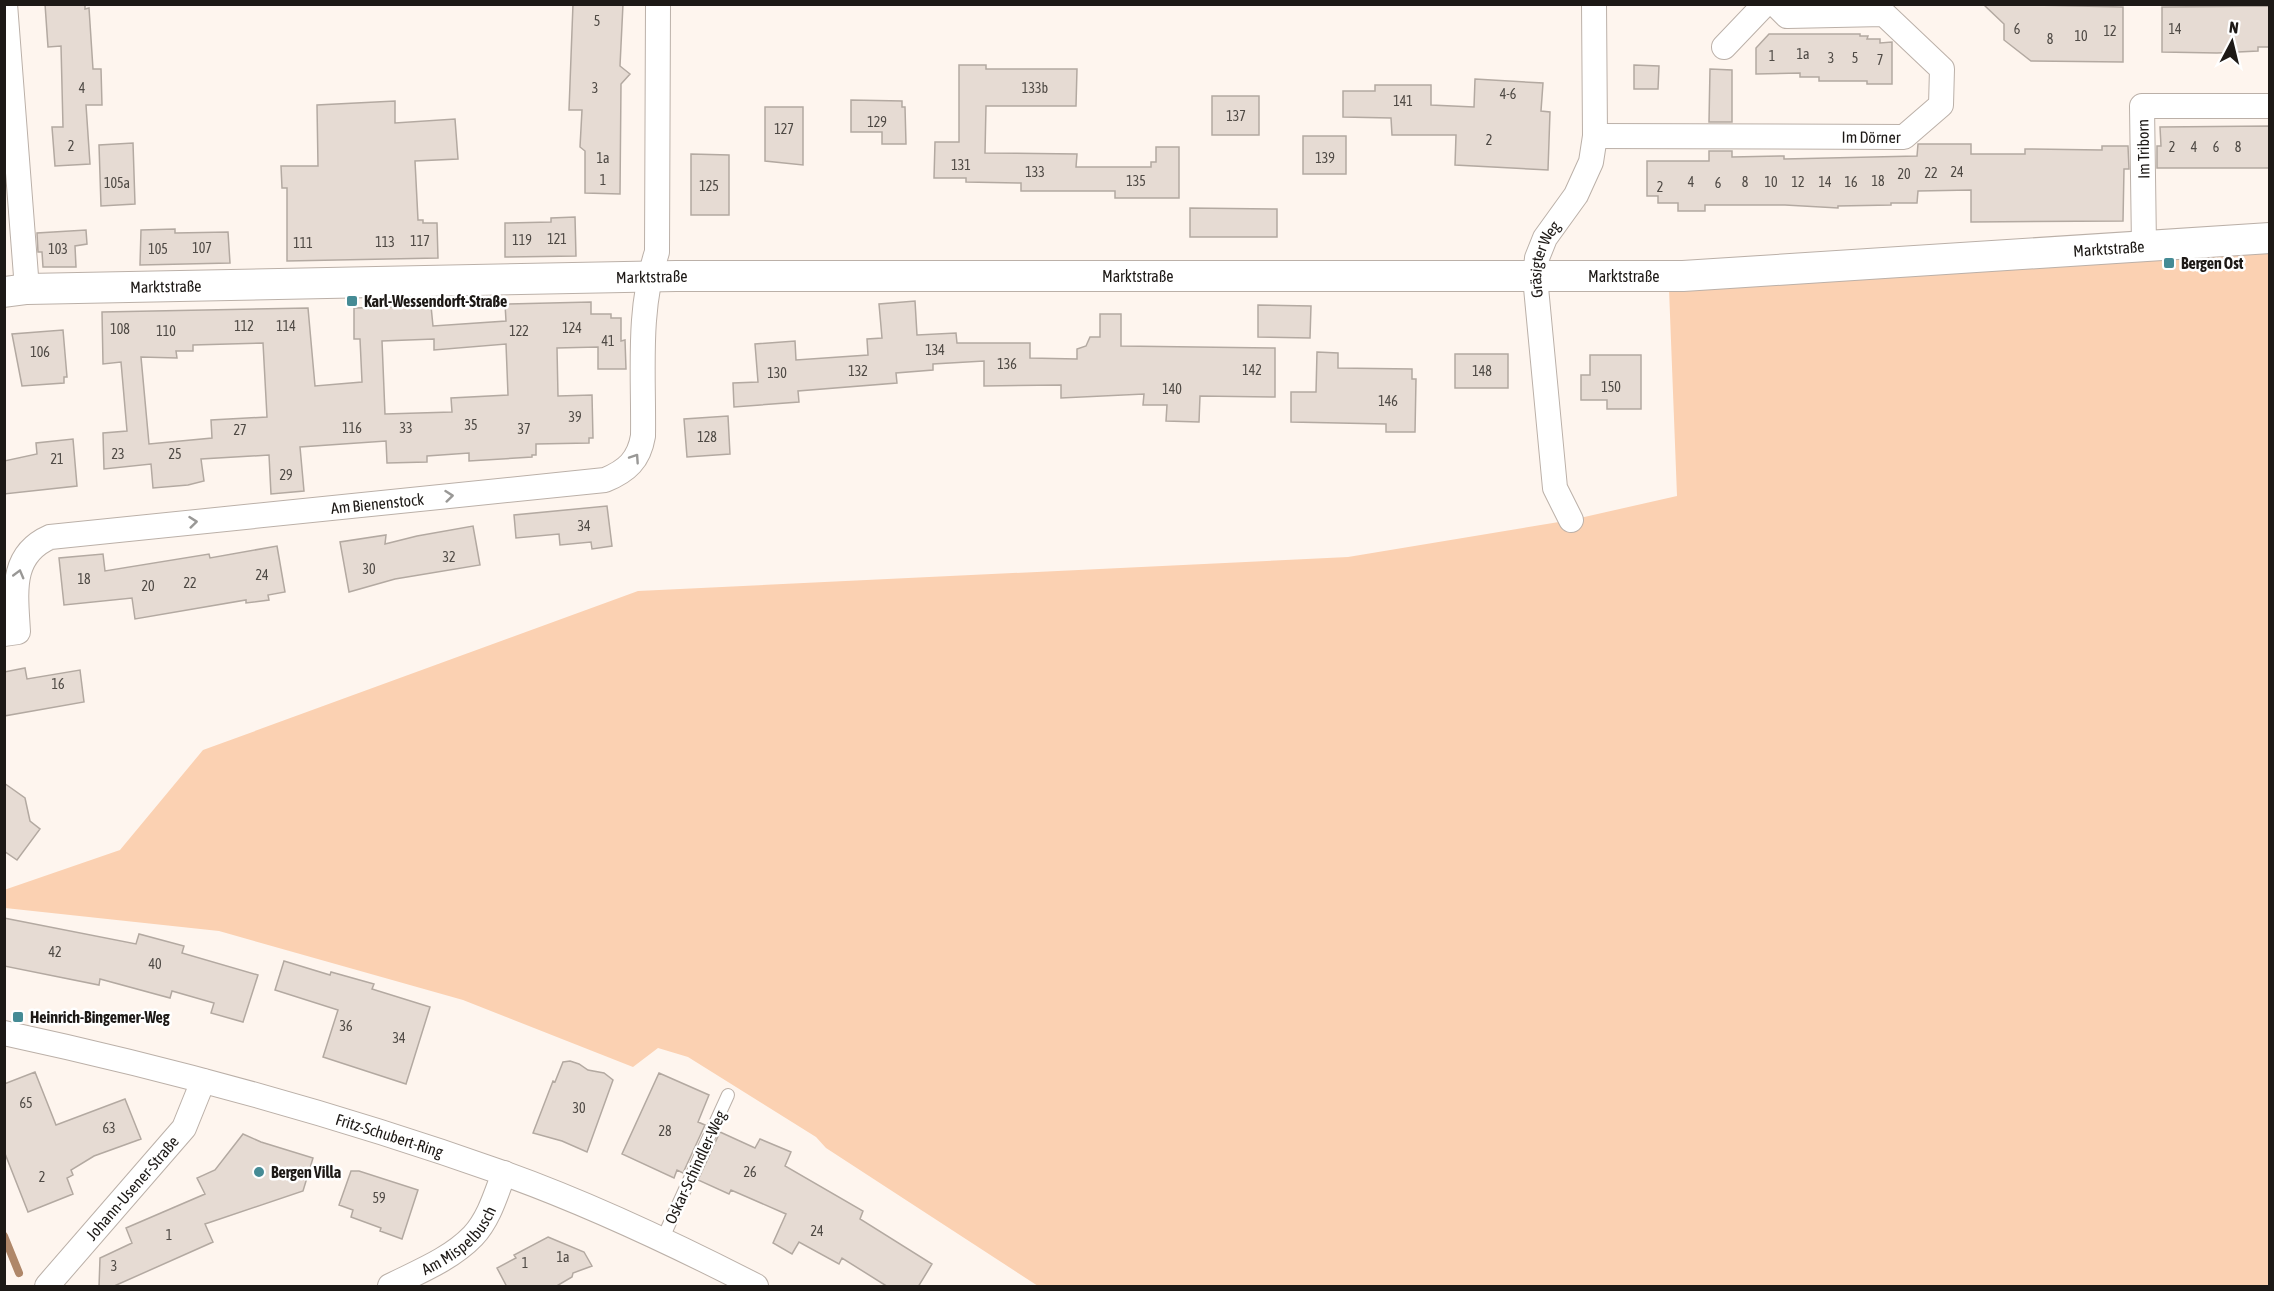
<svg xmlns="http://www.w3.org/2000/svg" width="2274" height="1291" viewBox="0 0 2274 1291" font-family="'Asap Condensed',sans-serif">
	<rect width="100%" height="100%" fill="#fef5ee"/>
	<path fill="#fbd1b2" d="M 2269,242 L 2269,1286 L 1038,1286 L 826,1148 L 816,1137 L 688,1057 L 658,1048 L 633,1067 L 463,1000 L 219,931 L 5,908 L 4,890 L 120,850 L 203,750 L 638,591 L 1348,557 L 1571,520 L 1677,496 L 1669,289 Z"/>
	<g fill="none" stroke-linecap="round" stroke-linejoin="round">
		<path stroke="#af8769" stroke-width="8" d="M 4,1236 L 19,1273"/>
	</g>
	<path fill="#e6dbd3" stroke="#b3a9a1" stroke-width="1.5" fill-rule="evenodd" d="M 45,4 L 85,4 L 85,9 L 89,8 L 93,69 L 101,69 L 102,105 L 86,105 L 90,164 L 55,166 L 52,127 L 63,127 L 61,46 L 48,47 Z
		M 573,4 L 623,4 L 620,66 L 630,74 L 621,84 L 620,194 L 585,193 L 585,151 L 580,147 L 582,110 L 569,110 Z
		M 1983,4 L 2123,7 L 2123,62 L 2031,61 L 2004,40 L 2004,24 Z
		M 2270,6 L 2270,47 L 2258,47 L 2258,51 L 2217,53 L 2162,52 L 2162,7 Z
		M 1769,34 L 1860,34 L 1860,36 L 1868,36 L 1867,39 L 1880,39 L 1880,43 L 1892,42 L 1892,84 L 1867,84 L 1867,81 L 1819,81 L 1819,77 L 1800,77 L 1800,73 L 1756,74 L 1756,48 Z
		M 959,65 L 986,65 L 986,69 L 1077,69 L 1076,106 L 986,106 L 985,153 L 1077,154 L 1076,167 L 1151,167 L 1151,162 L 1156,162 L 1156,147 L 1179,147 L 1179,198 L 1115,198 L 1115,191 L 1021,191 L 1021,183 L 966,182 L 966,178 L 934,178 L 935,142 L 959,142 Z
		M 1634,65 L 1659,66 L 1658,89 L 1634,89 Z
		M 1710,69 L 1732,70 L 1732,122 L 1709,122 Z
		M 1475,79 L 1543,83 L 1541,111 L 1550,112 L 1548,170 L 1455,165 L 1456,135 L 1392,135 L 1391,118 L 1343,117 L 1343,91 L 1375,91 L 1375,85 L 1431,85 L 1431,105 L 1474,107 Z
		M 1212,96 L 1259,96 L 1259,135 L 1212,135 Z
		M 851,100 L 902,101 L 902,107 L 905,107 L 906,144 L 882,144 L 882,132 L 851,132 Z
		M 395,101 L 395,123 L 455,119 L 458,159 L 415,161 L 418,220 L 423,220 L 423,223 L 437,223 L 438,258 L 287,261 L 287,188 L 282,188 L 281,166 L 318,166 L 317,105 Z
		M 765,107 L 803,107 L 803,165 L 765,161 Z
		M 2270,126 L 2270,168 L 2157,168 L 2157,146 L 2161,146 L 2160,127 Z
		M 1303,136 L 1346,136 L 1346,174 L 1303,174 Z
		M 133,143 L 135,204 L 101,206 L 99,145 Z
		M 1918,144 L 1971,144 L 1971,154 L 2025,154 L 2025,149 L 2102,150 L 2102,146 L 2128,146 L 2129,169 L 2124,169 L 2123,221 L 1971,222 L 1971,190 L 1918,191 L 1917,203 L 1891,203 L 1891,205 L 1838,206 L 1838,208 L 1785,205 L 1705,205 L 1705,211 L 1678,211 L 1678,203 L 1658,203 L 1658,196 L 1647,196 L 1647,161 L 1709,161 L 1709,151 L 1732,151 L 1732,157 L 1784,156 L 1784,159 L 1917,156 Z
		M 691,154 L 729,155 L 729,215 L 691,215 Z
		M 1190,208 L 1277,209 L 1277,237 L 1190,237 Z
		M 575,217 L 576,256 L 505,257 L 505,223 L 551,222 L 551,218 Z
		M 175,229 L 175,233 L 228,232 L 230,263 L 140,265 L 141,230 Z
		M 86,230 L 87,244 L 75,246 L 76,267 L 43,267 L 42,252 L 38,252 L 37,233 Z
		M 915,301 L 917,335 L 956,333 L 957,343 L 1030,343 L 1030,358 L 1077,359 L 1077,349 L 1086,346 L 1090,337 L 1100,337 L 1100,314 L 1121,314 L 1121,346 L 1275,348 L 1275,397 L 1200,396 L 1199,422 L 1166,421 L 1167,405 L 1143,405 L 1144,394 L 1061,398 L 1061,385 L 984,386 L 984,361 L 933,364 L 933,370 L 896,373 L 897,383 L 798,391 L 799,402 L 734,407 L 733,383 L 758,382 L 755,344 L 795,341 L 796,360 L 868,355 L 867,339 L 882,338 L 879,304 Z
		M 591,302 L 591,314 L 611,314 L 611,318 L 621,318 L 621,341 L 625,340 L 626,369 L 598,369 L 598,347 L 557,348 L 558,396 L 592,395 L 593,438 L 589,438 L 589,443 L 536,444 L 536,455 L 532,455 L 532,457 L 469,461 L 469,453 L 427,456 L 427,462 L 387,463 L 386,441 L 300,447 L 304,491 L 271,494 L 269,455 L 201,459 L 204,481 L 188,485 L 153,488 L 151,464 L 104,469 L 103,433 L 127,431 L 121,362 L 103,364 L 102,312 L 308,308 L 315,386 L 362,382 L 360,339 L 354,339 L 354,308 L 431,306 L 433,326 L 506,321 L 505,304 ZM 434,339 L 434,350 L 506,344 L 508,395 L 451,398 L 452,412 L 385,414 L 382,341 ZM 263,343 L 267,417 L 211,420 L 212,438 L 149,444 L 141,357 L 177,358 L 176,351 L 193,351 L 193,345 Z
		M 1258,305 L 1311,306 L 1310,338 L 1258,337 Z
		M 63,330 L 67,377 L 64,377 L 64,383 L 22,386 L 12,334 Z
		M 1317,352 L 1338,353 L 1338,368 L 1412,369 L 1412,379 L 1416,379 L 1415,432 L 1386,432 L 1386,424 L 1291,422 L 1291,392 L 1316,392 Z
		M 1455,354 L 1508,354 L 1508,388 L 1455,388 Z
		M 1590,355 L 1641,355 L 1641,409 L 1607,409 L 1607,400 L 1581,400 L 1581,375 L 1590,375 Z
		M 728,416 L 730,454 L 687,457 L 684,419 Z
		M 73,439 L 77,486 L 4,494 L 4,461 L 37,454 L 36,443 Z
		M 607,506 L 612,546 L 592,549 L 591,542 L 560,545 L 559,534 L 516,538 L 514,515 Z
		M 473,526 L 480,565 L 395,579 L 349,592 L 340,542 L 386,535 L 385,544 L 417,536 Z
		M 277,546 L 285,592 L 268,595 L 269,600 L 246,603 L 246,600 L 135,619 L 132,598 L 64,605 L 59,558 L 103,554 L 105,571 L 209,554 L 210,558 Z
		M 25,668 L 27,679 L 80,670 L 84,702 L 4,716 L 4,672 Z
		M 4,783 L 25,798 L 30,821 L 40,829 L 17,860 L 4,851 Z
		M 4,918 L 136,944 L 139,934 L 184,946 L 182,953 L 258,975 L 243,1022 L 211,1013 L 214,1003 L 172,991 L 170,998 L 100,979 L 99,985 L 4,966 Z
		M 284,961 L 330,975 L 331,972 L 374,984 L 372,989 L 430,1007 L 406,1084 L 323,1057 L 338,1010 L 275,990 Z
		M 570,1061 L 579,1064 L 588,1070 L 604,1073 L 613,1080 L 587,1152 L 562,1141 L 533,1133 L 553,1081 L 555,1082 L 563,1062 Z
		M 35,1072 L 56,1125 L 125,1099 L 141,1139 L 94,1156 L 71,1170 L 73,1175 L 67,1178 L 73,1194 L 28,1212 L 4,1151 L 4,1084 Z
		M 659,1073 L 709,1095 L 698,1122 L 705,1125 L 683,1173 L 677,1170 L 674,1178 L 622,1154 Z
		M 720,1132 L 755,1148 L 760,1139 L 791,1152 L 785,1166 L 863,1211 L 860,1219 L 932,1264 L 918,1287 L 888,1287 L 842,1258 L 839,1264 L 799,1242 L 792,1254 L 773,1243 L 786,1214 L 731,1190 L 729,1194 L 698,1180 Z
		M 243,1134 L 261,1142 L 313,1158 L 303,1191 L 205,1224 L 213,1242 L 112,1287 L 99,1287 L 100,1258 L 132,1243 L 126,1228 L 205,1194 L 197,1178 L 215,1170 Z
		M 351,1171 L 359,1171 L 418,1190 L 402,1239 L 380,1231 L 381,1228 L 351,1217 L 353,1210 L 339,1205 Z
		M 548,1237 L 584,1252 L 592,1266 L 573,1273 L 572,1277 L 555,1287 L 507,1287 L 497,1268 L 516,1258 L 514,1255 Z"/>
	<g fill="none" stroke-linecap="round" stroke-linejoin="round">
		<defs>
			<path id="service" d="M 662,1240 L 728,1095"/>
			<g id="minor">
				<path d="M 5,4 L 27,289"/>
				<path d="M 1724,47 L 1765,4"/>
				<path id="s1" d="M 1595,136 L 1904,137 L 1941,105 L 1942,69 L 1884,14 L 1787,16 L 1775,4"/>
				<path d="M 2144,246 L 2142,106 L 2270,106"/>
				<path id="s2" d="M 1571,520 L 1555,488 L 1535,277 L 1537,258 L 1545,238 L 1576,195 L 1591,162 L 1595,136 L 1594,4"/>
				<path id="s3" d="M 4,634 L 18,632 C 16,594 9,555 50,537 L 605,480 C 627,471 639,460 643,436 C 644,375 637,310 657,252 L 658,4"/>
				<path id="s4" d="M 4,1033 C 171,1069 342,1116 503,1173 C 590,1204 674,1244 756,1286"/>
				<path id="s5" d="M 47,1286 L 184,1128 L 203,1081"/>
				<path id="s6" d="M 390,1286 C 418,1272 451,1259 473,1236 C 489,1219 496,1194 504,1173"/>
			</g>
			<g id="tertiary">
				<path id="s7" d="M 4,292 L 27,289 L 676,276 L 1683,276 L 2270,238"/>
			</g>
		</defs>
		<use href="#service" stroke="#bbb0a8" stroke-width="14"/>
		<use href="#minor" stroke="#bbb0a8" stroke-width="26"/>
		<use href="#tertiary" stroke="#bbb0a8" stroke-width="32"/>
		<use href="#service" stroke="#fff" stroke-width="12"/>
		<use href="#minor" stroke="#fff" stroke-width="24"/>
		<use href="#tertiary" stroke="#fff" stroke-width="30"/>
	</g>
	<defs><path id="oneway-chevron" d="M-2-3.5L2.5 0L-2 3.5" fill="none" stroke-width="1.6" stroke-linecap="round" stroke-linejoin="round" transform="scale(1.5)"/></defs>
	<g stroke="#999896">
		<use href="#oneway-chevron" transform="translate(635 458) rotate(-56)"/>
		<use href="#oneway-chevron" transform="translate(449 496) rotate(-6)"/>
		<use href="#oneway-chevron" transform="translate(193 522) rotate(-6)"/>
		<use href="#oneway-chevron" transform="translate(19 574) rotate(-75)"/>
	</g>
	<g fill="#458b95" stroke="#fff" stroke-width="2">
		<rect x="2163" y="257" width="12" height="12" rx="3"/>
		<rect x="346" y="295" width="12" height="12" rx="3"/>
		<rect x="12" y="1011" width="12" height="12" rx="3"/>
		<circle cx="259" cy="1172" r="6"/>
	</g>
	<g text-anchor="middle" stroke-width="5" stroke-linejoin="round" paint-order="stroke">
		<g font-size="14" fill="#4f4a45">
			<text x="597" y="26">5</text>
			<text x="2017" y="34">6</text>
			<text x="2175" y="34">14</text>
			<text x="2110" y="36">12</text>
			<text x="2081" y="41">10</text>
			<text x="2050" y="44">8</text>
			<text x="1803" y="59">1a</text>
			<text x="1772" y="61">1</text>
			<text x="1831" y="63">3</text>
			<text x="1855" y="63">5</text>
			<text x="1880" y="65">7</text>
			<text x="82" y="93">4</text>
			<text x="595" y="93">3</text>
			<text x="1035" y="93">133b</text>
			<text x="1508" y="99">4-6</text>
			<text x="1403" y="106">141</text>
			<text x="1236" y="121">137</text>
			<text x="877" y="127">129</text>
			<text x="784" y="134">127</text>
			<text x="1489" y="145">2</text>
			<text x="71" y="151">2</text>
			<text x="2172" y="152">2</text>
			<text x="2194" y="152">4</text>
			<text x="2216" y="152">6</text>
			<text x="2238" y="152">8</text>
			<text x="603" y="163">1a</text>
			<text x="1325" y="163">139</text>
			<text x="961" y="170">131</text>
			<text x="1035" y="177">133</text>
			<text x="1957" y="177">24</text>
			<text x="1931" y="178">22</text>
			<text x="1904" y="179">20</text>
			<text x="603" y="185">1</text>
			<text x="1136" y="186">135</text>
			<text x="1878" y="186">18</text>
			<text x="1691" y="187">4</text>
			<text x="1745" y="187">8</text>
			<text x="1771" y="187">10</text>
			<text x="1798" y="187">12</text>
			<text x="1825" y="187">14</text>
			<text x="1851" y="187">16</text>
			<text x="117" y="188">105a</text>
			<text x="1718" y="188">6</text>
			<text x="709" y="191">125</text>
			<text x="1660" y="192">2</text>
			<text x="557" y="244">121</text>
			<text x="522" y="245">119</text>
			<text x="420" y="246">117</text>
			<text x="385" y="247">113</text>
			<text x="303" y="248">111</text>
			<text x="202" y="253">107</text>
			<text x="58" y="254">103</text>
			<text x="158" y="254">105</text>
			<text x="244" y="331">112</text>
			<text x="286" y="331">114</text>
			<text x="572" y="333">124</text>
			<text x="120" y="334">108</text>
			<text x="166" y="336">110</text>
			<text x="519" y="336">122</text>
			<text x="608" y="346">41</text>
			<text x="935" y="355">134</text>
			<text x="40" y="357">106</text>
			<text x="1007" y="369">136</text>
			<text x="1252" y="375">142</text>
			<text x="858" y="376">132</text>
			<text x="1482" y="376">148</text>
			<text x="777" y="378">130</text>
			<text x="1611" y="392">150</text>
			<text x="1172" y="394">140</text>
			<text x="1388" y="406">146</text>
			<text x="575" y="422">39</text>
			<text x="471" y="430">35</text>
			<text x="352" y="433">116</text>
			<text x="406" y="433">33</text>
			<text x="524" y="434">37</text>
			<text x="240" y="435">27</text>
			<text x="707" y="442">128</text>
			<text x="118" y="459">23</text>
			<text x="175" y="459">25</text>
			<text x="57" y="464">21</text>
			<text x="286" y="480">29</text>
			<text x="584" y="531">34</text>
			<text x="449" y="562">32</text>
			<text x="369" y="574">30</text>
			<text x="262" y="580">24</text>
			<text x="84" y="584">18</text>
			<text x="190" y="588">22</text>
			<text x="148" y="591">20</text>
			<text x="58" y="689">16</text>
			<text x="55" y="957">42</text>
			<text x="155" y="969">40</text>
			<text x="346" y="1031">36</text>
			<text x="399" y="1043">34</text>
			<text x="26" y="1108">65</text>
			<text x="579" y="1113">30</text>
			<text x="109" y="1133">63</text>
			<text x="665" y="1136">28</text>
			<text x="750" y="1177">26</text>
			<text x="42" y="1182">2</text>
			<text x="379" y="1203">59</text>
			<text x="817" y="1236">24</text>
			<text x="169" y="1240">1</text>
			<text x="563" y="1262">1a</text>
			<text x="525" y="1268">1</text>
			<text x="114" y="1271">3</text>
		</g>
		<g font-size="16" fill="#1d1916" stroke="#fff">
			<text dy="6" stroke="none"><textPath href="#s1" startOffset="276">Im Dörner</textPath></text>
			<text transform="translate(2143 149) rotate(-91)" y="6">Im Triborn</text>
			<text dy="6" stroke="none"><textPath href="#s7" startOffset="2106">Marktstraße</textPath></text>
			<text dy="6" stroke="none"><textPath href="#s2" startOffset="267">Gräsigter Weg</textPath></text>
			<text dy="6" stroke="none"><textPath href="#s7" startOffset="1620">Marktstraße</textPath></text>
			<text dy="6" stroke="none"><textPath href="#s7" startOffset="648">Marktstraße</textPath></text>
			<text dy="6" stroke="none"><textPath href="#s7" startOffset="1134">Marktstraße</textPath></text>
			<text dy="6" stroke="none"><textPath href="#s7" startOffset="162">Marktstraße</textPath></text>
			<text dy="6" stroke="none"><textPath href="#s3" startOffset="452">Am Bienenstock</textPath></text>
			<text dy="6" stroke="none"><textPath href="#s4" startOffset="399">Fritz-Schubert-Ring</textPath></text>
			<text transform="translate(695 1167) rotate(-65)" y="6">Oskar-Schindler-Weg</text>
			<text dy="6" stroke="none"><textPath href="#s5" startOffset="130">Johann-Usener-Straße</textPath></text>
			<text dy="6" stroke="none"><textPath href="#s6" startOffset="84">Am Mispelbusch</textPath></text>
		</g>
		<g font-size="16" font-weight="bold" fill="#1d1916" stroke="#fff" text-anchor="start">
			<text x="2181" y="269">Bergen Ost</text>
			<text x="364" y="307">Karl-Wessendorft-Straße</text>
			<text x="30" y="1023">Heinrich-Bingemer-Weg</text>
			<text x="271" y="1178">Bergen Villa</text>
		</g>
	</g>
	<rect width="2274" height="1291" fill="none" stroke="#1d1916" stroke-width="12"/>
	<g transform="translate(2232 42) rotate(7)" stroke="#ffffff" stroke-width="4.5" paint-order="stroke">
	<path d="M0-4.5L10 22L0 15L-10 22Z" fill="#1d1916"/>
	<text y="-9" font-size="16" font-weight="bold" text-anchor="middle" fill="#1d1916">N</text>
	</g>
</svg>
